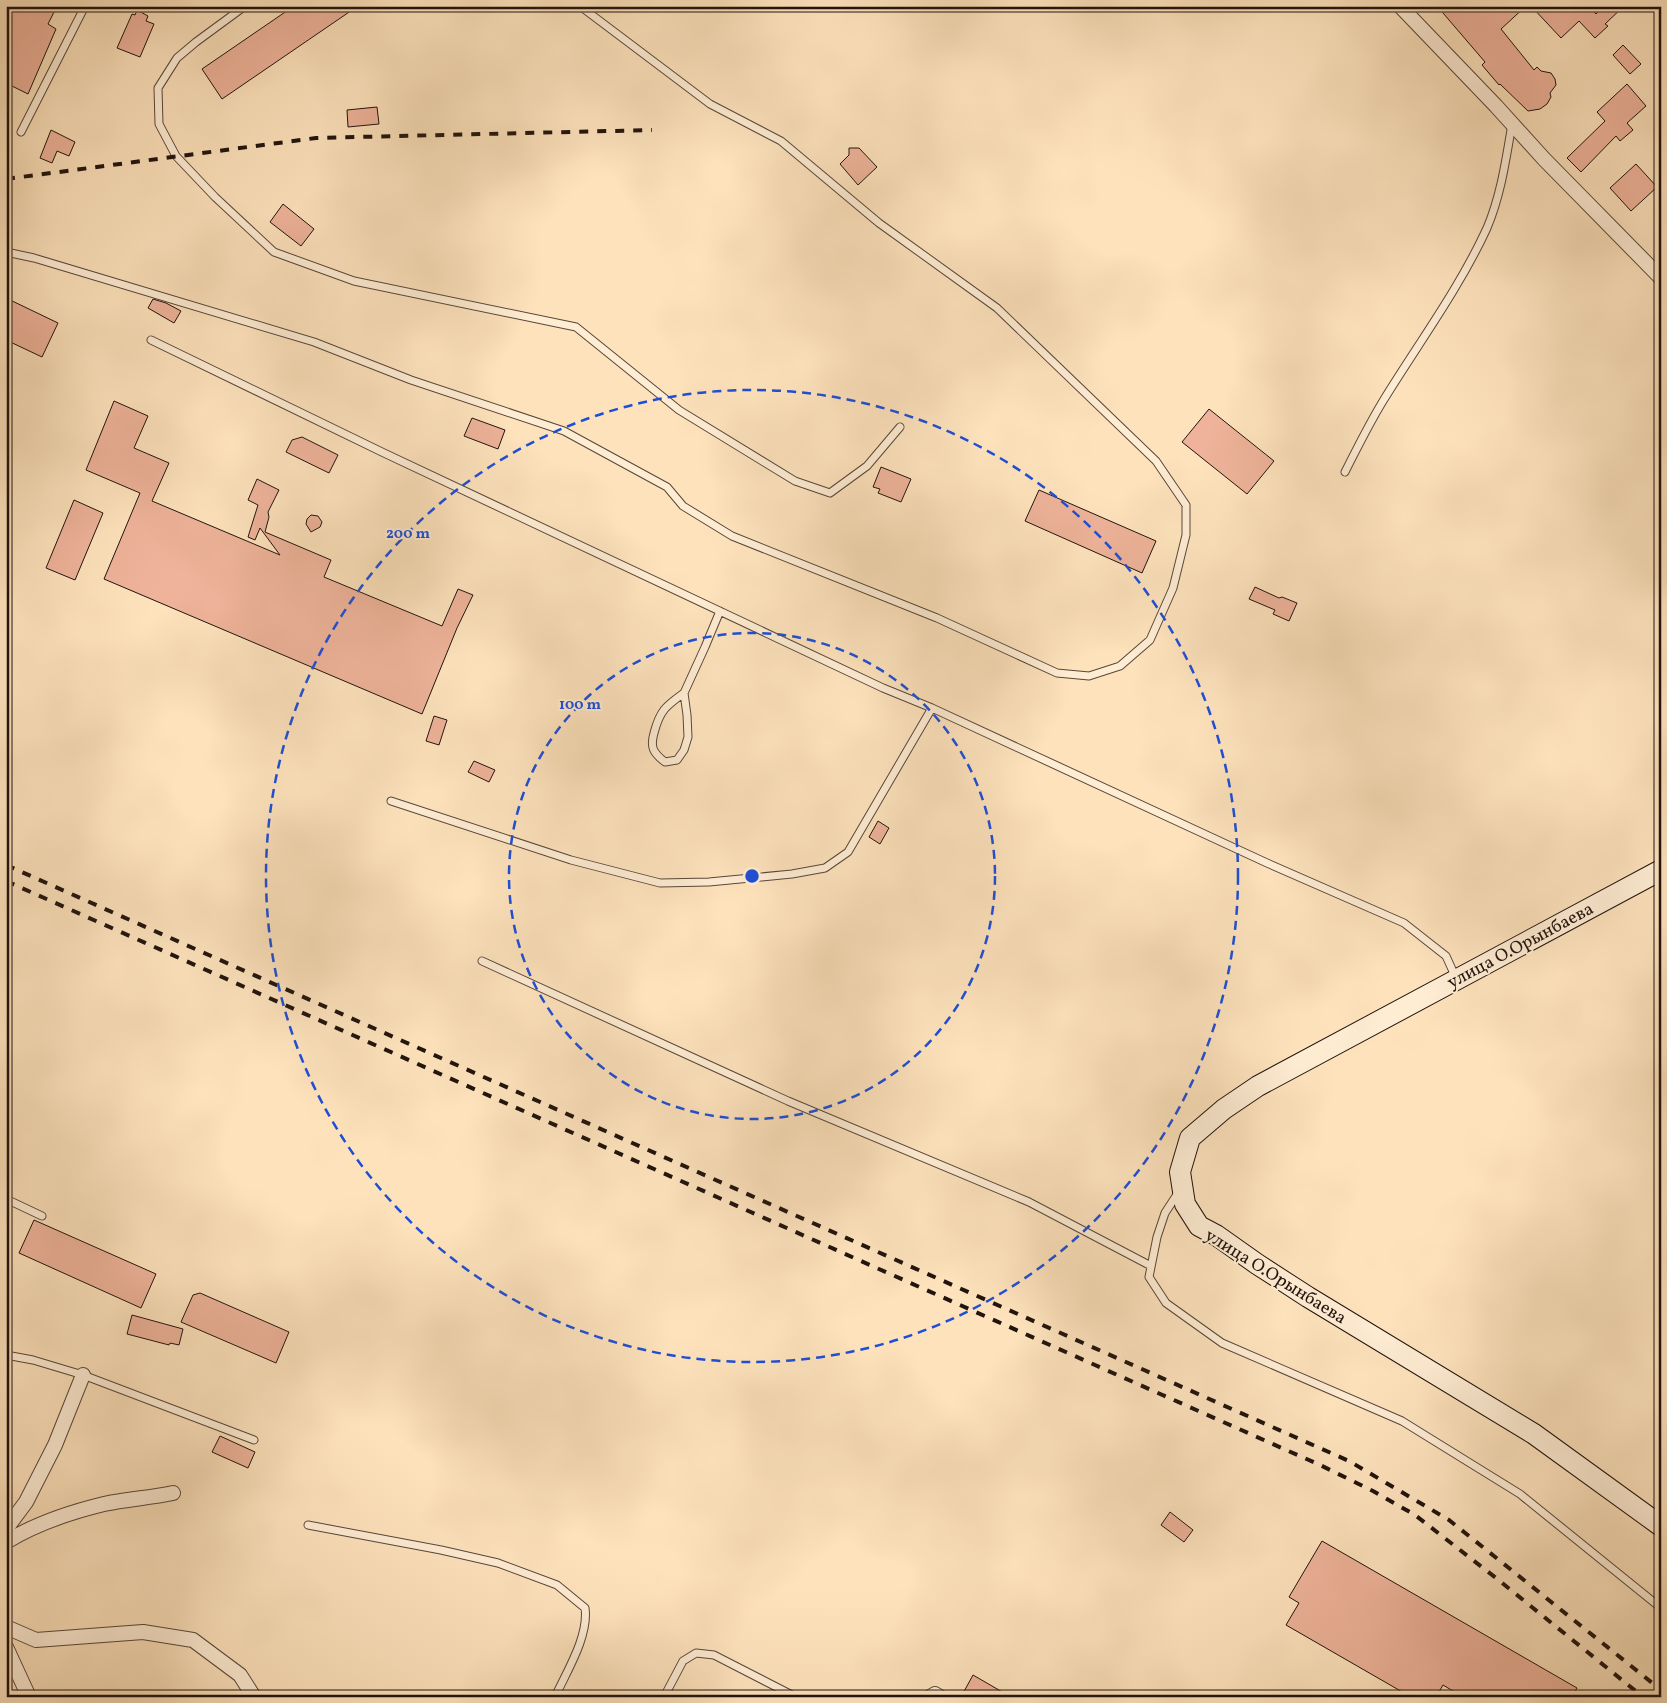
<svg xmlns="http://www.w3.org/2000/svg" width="1667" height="1703" viewBox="0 0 1667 1703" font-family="Vollkorn,serif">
	<rect width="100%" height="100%" fill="#fde2bc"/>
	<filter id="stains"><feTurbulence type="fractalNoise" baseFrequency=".004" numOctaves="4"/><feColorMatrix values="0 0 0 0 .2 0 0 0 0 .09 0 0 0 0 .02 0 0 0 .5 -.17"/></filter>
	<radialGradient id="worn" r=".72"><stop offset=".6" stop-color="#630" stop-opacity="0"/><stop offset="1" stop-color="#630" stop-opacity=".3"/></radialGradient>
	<path fill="#eeb39a" stroke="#21130d" d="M 6,6 L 57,6 L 48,24 L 56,29 L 28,94 L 6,83 Z
		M 294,6 L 358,6 L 222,99 L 202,69 Z
		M 1437,6 L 1526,6 L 1501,29 L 1534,70 L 1537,67 L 1541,71 L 1551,73 L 1555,79 L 1556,85 L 1550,93 L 1551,97 L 1547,104 L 1540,109 L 1528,111 L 1500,84 L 1499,85 L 1482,65 L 1485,62 Z
		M 1531,6 L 1589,6 L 1596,14 L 1604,6 L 1624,6 L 1605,24 L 1608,26 L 1595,38 L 1579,21 L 1561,38 Z
		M 137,10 L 148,16 L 146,21 L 154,24 L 140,57 L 117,48 L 132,14 L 135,15 Z
		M 1623,45 L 1641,64 L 1630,74 L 1613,55 Z
		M 1627,84 L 1646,106 L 1627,123 L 1633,130 L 1620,141 L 1616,136 L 1581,172 L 1567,158 L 1605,121 L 1597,112 Z
		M 377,107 L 379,124 L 348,127 L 347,110 Z
		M 51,130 L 75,142 L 69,156 L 57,151 L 52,163 L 40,158 Z
		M 849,148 L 859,148 L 877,167 L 858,185 L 840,164 L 849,155 Z
		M 1636,164 L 1657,187 L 1631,211 L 1610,188 Z
		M 283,204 L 314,229 L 301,246 L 270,222 Z
		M 6,298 L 58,323 L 42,357 L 6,340 Z
		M 153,299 L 166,303 L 181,311 L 174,323 L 148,308 Z
		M 114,401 L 148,416 L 134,448 L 169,463 L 152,501 L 280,555 L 260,528 L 255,540 L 248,537 L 258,505 L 248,500 L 257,479 L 279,490 L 268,512 L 269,517 L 265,532 L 331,560 L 324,577 L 442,626 L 458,589 L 473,595 L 457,628 L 422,714 L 104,579 L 140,493 L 86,470 Z
		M 1209,409 L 1274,461 L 1247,494 L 1182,442 Z
		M 472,418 L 505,430 L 498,449 L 464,436 Z
		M 302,437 L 338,455 L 329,473 L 286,452 L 292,440 Z
		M 881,467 L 911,479 L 901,502 L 878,493 L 880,489 L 873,487 Z
		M 1039,490 L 1156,541 L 1142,573 L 1025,521 Z
		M 74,500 L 103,513 L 75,580 L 46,568 Z
		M 311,515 L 318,516 L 322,522 L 320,527 L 311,532 L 306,524 L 307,519 Z
		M 1255,587 L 1279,598 L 1282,597 L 1297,603 L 1289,621 L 1273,614 L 1275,610 L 1249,599 Z
		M 434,716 L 447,720 L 439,745 L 426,741 Z
		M 474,761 L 495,770 L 489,782 L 468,772 Z
		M 878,821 L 889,828 L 880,844 L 869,837 Z
		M 34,1220 L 156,1274 L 141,1308 L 19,1253 Z
		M 200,1293 L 289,1332 L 276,1363 L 181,1322 L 193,1295 Z
		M 132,1315 L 183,1329 L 179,1345 L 170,1343 L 169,1345 L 127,1334 Z
		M 220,1436 L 255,1452 L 248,1468 L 212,1452 Z
		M 1170,1512 L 1193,1530 L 1184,1542 L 1161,1525 Z
		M 1322,1541 L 1577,1688 L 1572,1697 L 1463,1697 L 1443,1685 L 1436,1697 L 1411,1697 L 1286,1625 L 1299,1603 L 1289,1597 Z
		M 973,1675 L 1011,1697 L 961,1697 Z"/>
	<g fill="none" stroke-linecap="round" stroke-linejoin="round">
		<defs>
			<path id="lane" d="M 245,6 L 196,42 L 177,58 L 158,88 L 159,124 L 176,156 L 215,197 L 274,252 L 354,281 L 576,327 L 679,410 L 795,481 L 830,493 L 867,466 L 900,427
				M 21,132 L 85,6
				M 6,252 L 34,258 L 314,342 L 411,380 L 564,431 L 667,487 L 683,506 L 732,536 L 937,618 L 1057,673 L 1089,676 L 1120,666 L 1150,640 L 1173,588 L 1186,535 L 1186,505 L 1156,461 L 997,308 L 879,223 L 781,141 L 710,104 L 580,6
				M 151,340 L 384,453 L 883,688 L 932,708 L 1267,863 L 1404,923 L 1446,956 L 1456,978
				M 1345,472 C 1357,448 1369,424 1383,401 C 1418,344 1459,289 1487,228 C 1501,195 1506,159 1512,124
				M 684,693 C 666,706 660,710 654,733 C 650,747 653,753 665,762 L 677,760 L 684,750 L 688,737 L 687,715 L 684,693 L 705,647 L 720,611
				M 391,801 L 571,860 L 660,883 L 709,882 L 792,874 L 825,868 L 848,852 L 932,708
				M 482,961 L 788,1101 L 1029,1202 L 1151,1266
				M 1178,1193 L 1165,1213 L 1157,1237 L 1149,1277 L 1166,1303 L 1222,1343 L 1402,1421 L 1520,1494 L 1661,1608
				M 6,1199 L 42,1216
				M 6,1355 L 33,1360 L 83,1375 L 254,1440
				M 308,1525 L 441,1550 L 498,1563 L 557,1585 L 585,1608 C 589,1636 567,1671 555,1697
				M 664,1697 L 683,1661 L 696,1653 L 714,1655 L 796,1697"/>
			<path id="street" d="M 1400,6 L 1496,106 L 1544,159 L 1661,278
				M 6,1529 L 26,1502 L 55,1445 L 83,1375
				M 6,1542 C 35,1524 71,1512 104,1504 C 127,1499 150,1498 173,1493
				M 6,1627 L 36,1640 L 143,1632 L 193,1640 L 240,1675 L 254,1697
				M 6,1647 L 29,1697
				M 930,1697 L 935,1694 L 940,1697"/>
			<path id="secondary" d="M 1661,870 L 1258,1086 L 1224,1109 L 1190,1138 L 1180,1172 L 1185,1204 L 1199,1226 L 1216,1235 L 1257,1264 L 1308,1297 L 1534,1434 L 1661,1526"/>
		</defs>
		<use href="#lane" stroke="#584739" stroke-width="9"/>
		<use href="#street" stroke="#584739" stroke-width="16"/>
		<use href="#secondary" stroke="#21130d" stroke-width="22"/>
		<use href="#lane" stroke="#feecd3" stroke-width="7"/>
		<use href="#street" stroke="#feecd3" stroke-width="14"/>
		<use href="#secondary" stroke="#feecd3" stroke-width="20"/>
		<path stroke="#21130d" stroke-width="4" stroke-dasharray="9 9" stroke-linecap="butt" d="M 6,179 L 316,138 L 652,130
			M 6,865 L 1349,1461 L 1449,1520 L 1661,1690
			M 6,881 L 1320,1465 L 1373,1491 L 1415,1515 L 1496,1578 L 1643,1697"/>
	</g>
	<g fill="none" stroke="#1d4ed8" stroke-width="2.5" stroke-dasharray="9 6">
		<circle cx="752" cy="876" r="243"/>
		<circle cx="752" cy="876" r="486"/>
	</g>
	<g text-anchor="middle" stroke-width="4" stroke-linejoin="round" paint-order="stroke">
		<g font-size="18" fill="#21130d" stroke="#feecd3">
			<text transform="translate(1520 945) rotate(-28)" y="6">улица О.Орынбаева</text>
			<text transform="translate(1276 1276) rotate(32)" y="6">улица О.Орынбаева</text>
		</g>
	</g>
	<circle cx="752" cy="876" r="8" fill="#1d4ed8" stroke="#feecd3" stroke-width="2.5"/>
	<g font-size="15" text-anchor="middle" font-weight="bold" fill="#1d4ed8" stroke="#feecd3" stroke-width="4" stroke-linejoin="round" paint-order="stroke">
		<text x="408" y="538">200 m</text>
		<text x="580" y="709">100 m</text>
	</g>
	<rect width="1667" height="1703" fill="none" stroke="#fde2bc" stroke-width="25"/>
	<rect x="8" y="8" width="1652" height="1688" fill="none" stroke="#21130d" stroke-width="2.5"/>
	<rect x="12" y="12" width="1642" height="1678" fill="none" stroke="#21130d"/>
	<rect width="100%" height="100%" filter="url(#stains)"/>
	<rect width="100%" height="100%" fill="url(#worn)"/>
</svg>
